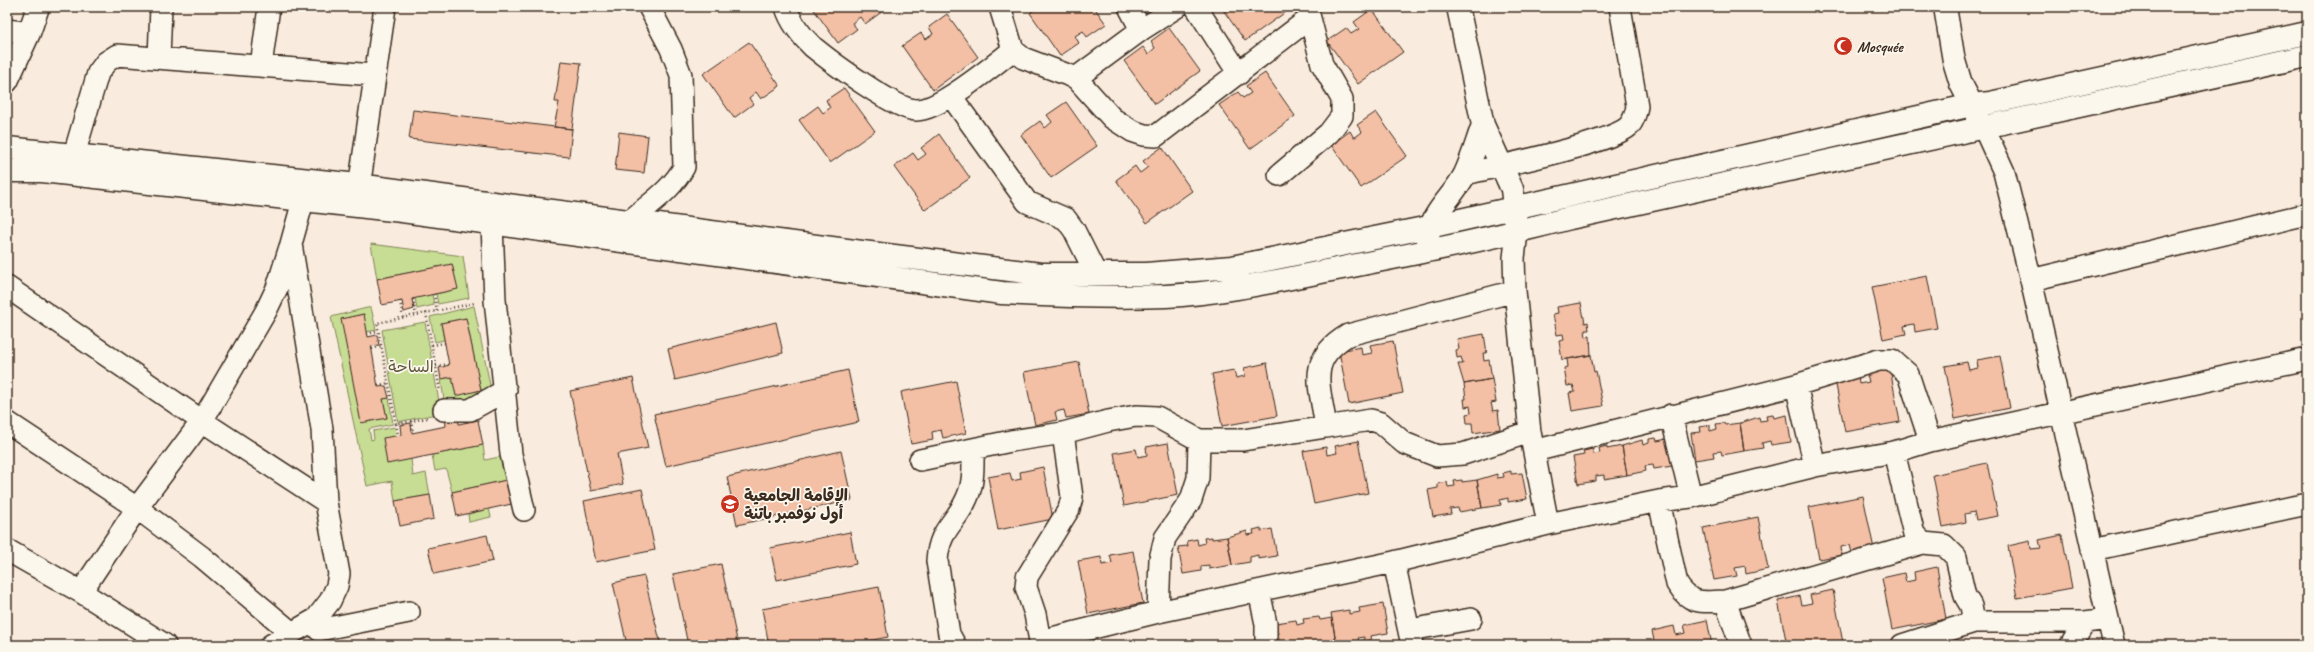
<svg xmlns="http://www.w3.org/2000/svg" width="2314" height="652" viewBox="0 0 2314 652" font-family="Caveat,'Playpen Sans Arabic',sans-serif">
	<rect width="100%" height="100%" fill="#f9ecde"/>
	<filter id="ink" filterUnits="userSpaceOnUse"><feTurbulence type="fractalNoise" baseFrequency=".025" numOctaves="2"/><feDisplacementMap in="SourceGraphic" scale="8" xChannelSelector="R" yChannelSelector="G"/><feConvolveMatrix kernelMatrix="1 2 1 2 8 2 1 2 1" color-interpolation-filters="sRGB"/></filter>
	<g filter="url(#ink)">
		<path fill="#c7dd93" stroke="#818458" d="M 371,244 L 463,256 L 469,298 L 438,304 L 436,294 L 457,289 L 452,264 L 377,279 Z
			M 432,294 L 434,305 L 417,309 L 415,298 Z
			M 474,306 L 491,390 L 470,404 L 445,408 L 441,379 L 452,377 L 456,395 L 481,390 L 466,318 L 441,323 L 444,340 L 435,342 L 430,317 Z
			M 371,307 L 376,330 L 367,332 L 363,314 L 341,319 L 387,418 L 383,399 L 389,398 L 393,424 L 369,429 L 371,440 L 374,439 L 373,431 L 395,427 L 396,436 L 411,459 L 413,476 L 426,473 L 430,495 L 395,501 L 392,481 L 367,486 L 331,317 Z
			M 425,322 L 441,413 L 398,422 L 382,330 Z
			M 483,445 L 485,460 L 504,456 L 511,479 L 452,492 L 446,469 L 435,471 L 432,455 Z
			M 489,509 L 491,517 L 469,522 L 468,514 Z"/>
		<path fill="#f3bfa5" stroke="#3b2a1e" d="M 812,7 L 880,7 L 883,11 L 865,24 L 860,17 L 852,23 L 857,29 L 838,43 Z
			M 1038,7 L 1094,7 L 1106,24 L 1087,37 L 1083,31 L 1075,36 L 1079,43 L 1060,56 L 1030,13 Z
			M 1221,7 L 1289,7 L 1290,9 L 1245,41 Z
			M 1372,9 L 1403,52 L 1358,84 L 1327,41 L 1346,28 L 1351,34 L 1359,29 L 1354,22 Z
			M 947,14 L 978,57 L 933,90 L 902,46 L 921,33 L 926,39 L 933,34 L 929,27 Z
			M 1169,28 L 1200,71 L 1155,104 L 1124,61 L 1143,47 L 1148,54 L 1155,48 L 1151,41 Z
			M 749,42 L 780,86 L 761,99 L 756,92 L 749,98 L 753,104 L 734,118 L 703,74 Z
			M 561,61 L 581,63 L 572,129 L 554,127 L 559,102 L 555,102 Z
			M 1265,73 L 1295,116 L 1250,149 L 1219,105 L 1238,92 L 1243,98 L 1251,93 L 1246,86 Z
			M 844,88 L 875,131 L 830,163 L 799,120 L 818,106 L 823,113 L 830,108 L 826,100 Z
			M 1066,102 L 1097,146 L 1051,178 L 1021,135 L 1040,121 L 1045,128 L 1052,122 L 1047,115 Z
			M 413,110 L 572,129 L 569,157 L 409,139 Z
			M 1376,112 L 1407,156 L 1361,188 L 1331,145 L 1350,131 L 1354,138 L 1362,132 L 1357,125 Z
			M 619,132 L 648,136 L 644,173 L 615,170 Z
			M 939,134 L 970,178 L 925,210 L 894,167 L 913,153 L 918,160 L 926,154 L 921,148 Z
			M 1162,147 L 1192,191 L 1147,223 L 1116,180 L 1135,166 L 1140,173 L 1148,167 L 1143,161 Z
			M 452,264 L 458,289 L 412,299 L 414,309 L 404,312 L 402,301 L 382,305 L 377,279 Z
			M 1927,276 L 1937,328 L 1915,332 L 1914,324 L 1904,326 L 1906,334 L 1883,339 L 1872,287 Z
			M 1581,303 L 1585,323 L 1588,322 L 1589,330 L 1585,330 L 1586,337 L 1590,336 L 1591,355 L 1562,360 L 1559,341 L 1564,340 L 1563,334 L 1557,335 L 1553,314 L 1558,313 L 1557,307 Z
			M 364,314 L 368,337 L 377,335 L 379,345 L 371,346 L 372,351 L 378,387 L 386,386 L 389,398 L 383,399 L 387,418 L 361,423 L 341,319 Z
			M 466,318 L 481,390 L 456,396 L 452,377 L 441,379 L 439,368 L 449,365 L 441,323 Z
			M 776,322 L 783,353 L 675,380 L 668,349 Z
			M 1484,334 L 1487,353 L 1483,353 L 1484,361 L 1489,360 L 1492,379 L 1464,384 L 1458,364 L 1463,364 L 1461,357 L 1457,358 L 1456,350 L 1459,349 L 1457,339 Z
			M 1393,341 L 1403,393 L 1349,404 L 1339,351 L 1361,347 L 1362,355 L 1372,353 L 1370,345 Z
			M 1591,355 L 1594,372 L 1596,371 L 1603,406 L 1572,411 L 1569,393 L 1575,392 L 1573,385 L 1567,386 L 1564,368 L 1568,367 L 1567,359 Z
			M 2000,356 L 2010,408 L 1955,419 L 1945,366 L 1967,362 L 1969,370 L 1978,368 L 1977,360 Z
			M 1079,362 L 1089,414 L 1066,418 L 1064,410 L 1055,412 L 1057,420 L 1035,425 L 1024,372 Z
			M 1267,363 L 1277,416 L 1222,426 L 1212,374 L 1234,370 L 1236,378 L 1245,376 L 1244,368 Z
			M 1890,369 L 1900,422 L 1845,432 L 1835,380 L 1858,375 L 1859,384 L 1869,382 L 1867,374 Z
			M 848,370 L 859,422 L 666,466 L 654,414 Z
			M 633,378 L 648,448 L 617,454 L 623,484 L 591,491 L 570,391 Z
			M 1492,379 L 1496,402 L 1491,403 L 1493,411 L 1498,410 L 1500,429 L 1473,433 L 1472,423 L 1467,423 L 1466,414 L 1471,413 L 1470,406 L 1465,407 L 1464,399 L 1466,399 L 1464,384 Z
			M 956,381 L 966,433 L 943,438 L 941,430 L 932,432 L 933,440 L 911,444 L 901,392 Z
			M 457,415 L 459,424 L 478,420 L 483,445 L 387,464 L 383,438 L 401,435 L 400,425 L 411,423 L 412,433 L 446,426 L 445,417 Z
			M 1773,415 L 1774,418 L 1787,415 L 1791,442 L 1771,445 L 1770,441 L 1762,443 L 1763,448 L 1744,451 L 1740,423 L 1759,417 L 1760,421 L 1767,420 L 1766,416 Z
			M 1724,423 L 1725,425 L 1740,423 L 1744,451 L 1722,455 L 1721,451 L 1713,452 L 1714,457 L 1695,460 L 1691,433 L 1701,432 L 1700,427 L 1710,425 L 1710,431 L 1717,429 L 1716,424 Z
			M 1656,438 L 1657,441 L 1667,439 L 1672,466 L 1654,469 L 1653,465 L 1645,466 L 1646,471 L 1627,475 L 1622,446 L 1642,440 L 1643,445 L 1649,443 L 1649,439 Z
			M 1358,441 L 1368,493 L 1314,504 L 1303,451 L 1326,447 L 1327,455 L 1337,453 L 1335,446 Z
			M 1168,443 L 1178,495 L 1124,506 L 1114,453 L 1136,449 L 1138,457 L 1147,455 L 1146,447 Z
			M 1607,446 L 1607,449 L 1622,446 L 1627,475 L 1604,479 L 1604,475 L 1596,476 L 1596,481 L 1578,484 L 1573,457 L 1584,455 L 1583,451 L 1593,449 L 1593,454 L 1600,453 L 1599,448 Z
			M 841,451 L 852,500 L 737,525 L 727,477 Z
			M 1987,463 L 1998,516 L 1976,520 L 1974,512 L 1965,514 L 1966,522 L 1943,527 L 1933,475 Z
			M 1043,467 L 1053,519 L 998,530 L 988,477 L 1010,473 L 1012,481 L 1021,479 L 1020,472 Z
			M 1511,471 L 1511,474 L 1522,473 L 1527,499 L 1508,502 L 1508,498 L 1500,500 L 1501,505 L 1482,508 L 1477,480 L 1497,474 L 1497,478 L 1504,477 L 1503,473 Z
			M 511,479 L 516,503 L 457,516 L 452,492 Z
			M 1462,480 L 1462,482 L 1477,480 L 1482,508 L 1459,512 L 1458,508 L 1450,509 L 1451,514 L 1433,517 L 1428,490 L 1438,488 L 1438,484 L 1447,482 L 1448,487 L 1455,486 L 1454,481 Z
			M 642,489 L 655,550 L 596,562 L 584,501 Z
			M 430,495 L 434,519 L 400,526 L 395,501 Z
			M 1863,496 L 1874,549 L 1852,553 L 1850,545 L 1841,547 L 1842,555 L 1819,559 L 1809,507 Z
			M 1758,517 L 1768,569 L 1746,574 L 1745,566 L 1735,568 L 1737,576 L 1714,580 L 1703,528 Z
			M 1261,528 L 1261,531 L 1272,529 L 1277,556 L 1258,559 L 1258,555 L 1250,557 L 1250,562 L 1232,565 L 1227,537 L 1247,531 L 1247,535 L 1254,534 L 1253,530 Z
			M 850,532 L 856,564 L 777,580 L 770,548 Z
			M 487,535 L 493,561 L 434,574 L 428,548 Z
			M 2062,535 L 2072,588 L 2017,598 L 2008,546 L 2030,541 L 2031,549 L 2041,548 L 2039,540 Z
			M 1212,537 L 1212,539 L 1227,537 L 1232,565 L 1209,569 L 1209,565 L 1201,566 L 1201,571 L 1183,574 L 1178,547 L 1188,546 L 1187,541 L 1197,539 L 1198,545 L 1205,543 L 1204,538 Z
			M 1133,551 L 1143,603 L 1088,614 L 1078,561 L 1101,557 L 1102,565 L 1112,563 L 1110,555 Z
			M 721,564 L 738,645 L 688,645 L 673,574 Z
			M 1937,567 L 1946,619 L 1892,630 L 1882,578 L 1904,573 L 1906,582 L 1915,580 L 1914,572 Z
			M 644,576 L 661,645 L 627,645 L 613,583 Z
			M 879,587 L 888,637 L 847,645 L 769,645 L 762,609 Z
			M 1833,590 L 1843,643 L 1830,645 L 1787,645 L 1778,601 L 1800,596 L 1802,605 L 1812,603 L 1810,595 Z
			M 1383,604 L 1388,633 L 1370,636 L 1371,640 L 1364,642 L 1364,637 L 1358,638 L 1359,642 L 1346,645 L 1345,641 L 1336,643 L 1331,613 L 1349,610 L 1349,614 L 1360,612 L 1359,608 Z
			M 1319,617 L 1320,620 L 1332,618 L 1336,643 L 1322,645 L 1280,645 L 1276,623 L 1296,620 L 1297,625 L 1304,623 L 1303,619 Z
			M 1707,620 L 1712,645 L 1655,645 L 1652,631 L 1674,626 L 1676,635 L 1686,633 L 1684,625 Z
			M 1255,641 L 1255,645 L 1230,645 Z"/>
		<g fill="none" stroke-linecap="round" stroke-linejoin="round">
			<defs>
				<path id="minor" d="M 786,7 C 790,21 802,37 813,47 C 830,61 896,110 916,110 C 939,111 994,65 1013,50
					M 1000,7 L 1013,50 L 1023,58 L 1076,78 L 1112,118 L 1132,131 L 1144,135 L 1156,136 L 1310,18
					M 1129,7 L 1141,30
					M 1196,7 L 1239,74
					M 7,30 L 29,33
					M 159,58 L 161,7
					M 261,66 L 269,7
					M 1076,78 L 1141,30 L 1177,7
					M 951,96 L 1027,202 L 1066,219 L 1074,230 L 1096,274
					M 1984,128 L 2004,172 L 2031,280 L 2114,645
					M 74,155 L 98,73 L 106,62 L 117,55 L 374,75
					M 1465,174 C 1495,167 1610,144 1629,126 C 1634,120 1636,113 1637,106 L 1620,7
					M 1279,175 L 1329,133 L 1342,116 L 1342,99 L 1322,64 L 1307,7
					M 357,202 L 385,7
					M 630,221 C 649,204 672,190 684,167 L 681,75 L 671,49 L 649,7
					M 492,224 L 495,300 L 511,454 L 524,510
					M 1517,232 L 1514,258 L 1515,291 L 1530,432 L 1548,524
					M 2031,280 L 2307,214
					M 7,287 L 202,421 L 326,502
					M 1796,385 L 1815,466
					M 444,410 L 470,410 L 506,390
					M 1671,415 L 1691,497
					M 7,422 L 137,508 L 202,557 L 292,633
					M 1326,427 L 1371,420 L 1381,423 L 1404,443 L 1437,456 L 1463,454 L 1530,432
					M 1063,433 L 1072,497 L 1069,509 L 1027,577 L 1026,587 L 1035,614 L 1040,641 L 1158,612 L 1394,562 L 1548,524 L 1659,501 L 1691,497 L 1815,466 L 1894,452 L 1930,441 L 2307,359
					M 1534,451 L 1796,385 L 1879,360 L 1892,360 L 1908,374 L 1930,441
					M 1894,452 L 1914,534 L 1923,543 L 1944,545 L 1956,557 L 1965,596 L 1971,606 L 1974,622 L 2085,622 L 2108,619
					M 920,460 L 1011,441 L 1063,433 L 1108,421 L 1136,416 L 1157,417 L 1199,440 L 1243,440 L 1326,427 C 1320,385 1306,360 1348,335 L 1515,291
					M 1659,501 L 1677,584 C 1690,605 1703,602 1725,601 L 1741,645
					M 7,550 L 81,592 L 165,645
					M 2092,550 L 2307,504
					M 1394,562 L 1412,645
					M 1259,591 L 1266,624 L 1266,645
					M 81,592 L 137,508 L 202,421 L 266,311 L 277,288 L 290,247
					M 1725,601 L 1923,543
					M 1158,612 L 1160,559 L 1165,538 L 1191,500 L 1198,478 L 1199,440
					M 319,630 L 409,612
					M 1410,630 L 1471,619
					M 271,645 L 316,619 L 330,601 L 337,586 L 339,574 L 326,502 L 322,429 L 291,244 L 303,201
					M 955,645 L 949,634 L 937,561 C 939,528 956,524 967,498 C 974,483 973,466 973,449
					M 1902,645 L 1974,622
					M 2071,645 L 2085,622"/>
				<path id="tertiary" d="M 1458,7 L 1483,125 L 1512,189 L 1517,232
					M 1945,7 L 1954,61 L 1961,84 L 1984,128
					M 1427,243 C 1431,210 1451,201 1465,174 C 1472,159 1477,141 1483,125"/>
				<path id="secondary" d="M 7,81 L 29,33 L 38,7
					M 7,148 L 358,185 L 862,252 L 1041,274 L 1146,274 L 1232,267 L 1429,227 L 1972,105 L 1990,103 L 2307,33
					M 7,171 L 42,171 L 402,211 L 1002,293 C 1057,296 1111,298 1166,296 C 1225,293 1284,279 1342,268 C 1418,253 1495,238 1570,218 L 2307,56"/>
			</defs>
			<use href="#minor" stroke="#3b2a1e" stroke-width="24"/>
			<use href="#tertiary" stroke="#3b2a1e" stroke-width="25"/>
			<use href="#secondary" stroke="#3b2a1e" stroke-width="25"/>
			<path stroke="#3b2a1e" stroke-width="2.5" stroke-dasharray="1 3" stroke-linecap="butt" d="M 434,294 L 437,311
				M 413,299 L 416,315
				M 400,301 L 403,318
				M 426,313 L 440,391
				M 367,334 L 378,331
				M 432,345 L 445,343
				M 372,349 L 381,346
				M 436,366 L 449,364
				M 378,385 L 389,383
				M 427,418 L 396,424 L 377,323 L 475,303
				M 411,421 L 413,432
				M 396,424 L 398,435"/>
			<use href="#minor" stroke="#fbf7ec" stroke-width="21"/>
			<use href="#tertiary" stroke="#fbf7ec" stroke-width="22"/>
			<use href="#secondary" stroke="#fbf7ec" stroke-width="22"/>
		</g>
	</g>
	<defs>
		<symbol id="mosque-disc" viewBox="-11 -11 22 22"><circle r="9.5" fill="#c8321e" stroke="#fbf7ec"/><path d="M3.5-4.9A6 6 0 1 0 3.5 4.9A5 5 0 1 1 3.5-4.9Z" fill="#fff"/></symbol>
		<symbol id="university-disc" viewBox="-11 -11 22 22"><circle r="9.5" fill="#c8321e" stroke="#fbf7ec"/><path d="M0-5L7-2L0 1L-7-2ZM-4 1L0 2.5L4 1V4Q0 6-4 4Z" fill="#fff"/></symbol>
	</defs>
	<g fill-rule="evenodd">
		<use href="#mosque-disc" x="1832" y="35" width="22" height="22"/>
		<use href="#university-disc" x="719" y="493" width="22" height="22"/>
	</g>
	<g text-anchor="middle" stroke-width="3.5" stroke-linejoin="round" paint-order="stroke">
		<g font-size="16" font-weight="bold" fill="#3b2a1e" stroke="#fbf7ec" text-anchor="start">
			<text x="1857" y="52">Mosquée</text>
			<text x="744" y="501">الإقامة الجامعية<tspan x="744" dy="18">أول نوفمبر باتنة</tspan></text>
		</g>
		<g font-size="16" fill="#5e573b" stroke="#fbf7ec">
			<text x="411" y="372">الساحة</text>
		</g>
	</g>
	<rect width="2314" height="652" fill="none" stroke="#fbf7ec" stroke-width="24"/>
	<rect x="12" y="12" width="2290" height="628" fill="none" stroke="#3b2a1e" stroke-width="1.5" filter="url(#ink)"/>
</svg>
